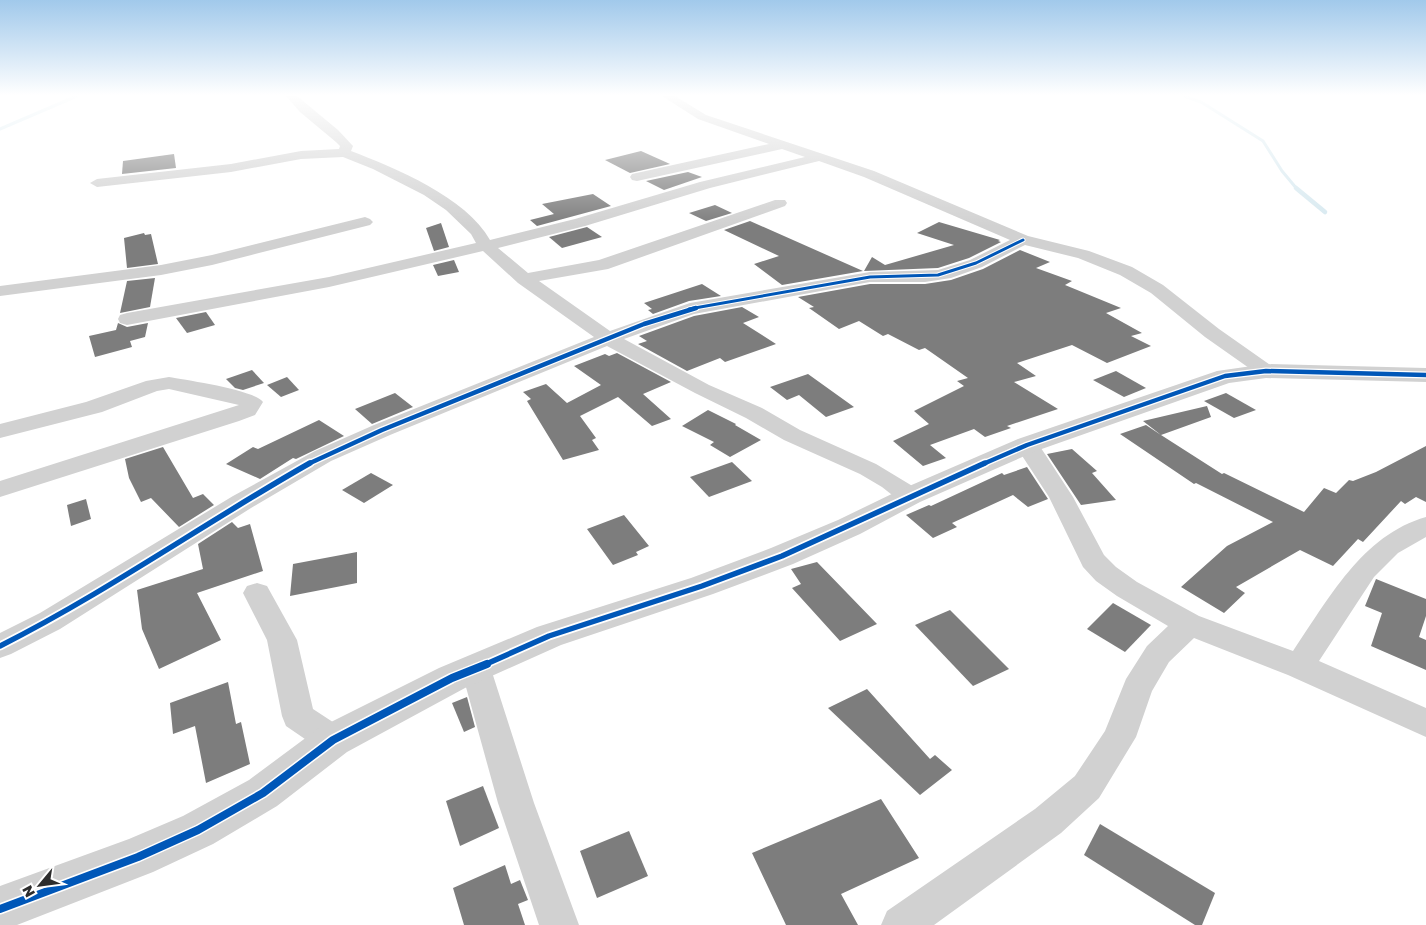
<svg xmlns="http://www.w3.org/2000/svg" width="1426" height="925" font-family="'Golos Text',sans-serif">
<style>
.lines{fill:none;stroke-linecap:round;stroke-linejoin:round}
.stream-far1{stroke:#d7e9f0;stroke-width:3}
.stream{stroke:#d7e9f0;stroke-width:4.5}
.building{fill:#7d7d7d}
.minor{fill:#d1d1d1;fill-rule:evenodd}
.tertiary{fill:#d1d1d1;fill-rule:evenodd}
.cycleway-far3-casing{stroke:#fff;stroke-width:5}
.cycleway-far2-casing{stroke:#fff;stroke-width:7}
.cycleway-far1-casing{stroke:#fff;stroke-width:9}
.cycleway-casing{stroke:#fff;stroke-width:11}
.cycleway-far3{stroke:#0057b8;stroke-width:3}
.cycleway-far2{stroke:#0057b8;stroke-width:4.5}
.cycleway-far1{stroke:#0057b8;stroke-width:5.5}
.cycleway{stroke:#0057b8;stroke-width:8}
</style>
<rect width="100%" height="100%" fill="#fff"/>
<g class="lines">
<!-- stream-far1 -->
<g class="stream-far1">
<polyline points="1184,96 1201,102 1263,141 1282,171 1297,189"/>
<polyline points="0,129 77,96"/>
</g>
<!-- stream -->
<polyline class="stream" points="1296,188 1325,212"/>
</g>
<!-- building -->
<g class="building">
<polygon points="641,151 670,164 630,173 605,160"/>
<polygon points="174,154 176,168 122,174 123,161"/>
<polygon points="688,172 702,177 664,190 646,181"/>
<polygon points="593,194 611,206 537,226 530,220 554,214 542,204"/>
<polygon points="715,205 732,213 706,221 689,213"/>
<polygon points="750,221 863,271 782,285 754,264 779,256 724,230"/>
<polygon points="939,222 1000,240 998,241 1001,242 969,258 938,268 864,271 872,257 885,265 954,245 917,233"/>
<polygon points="441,223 449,247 434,251 426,228"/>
<polygon points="587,227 602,237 562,248 549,237"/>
<polygon points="144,233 145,235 151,234 158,264 127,268 124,238"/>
<polygon points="1020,250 1050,262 1036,268 1072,281 1065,285 1121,308 1106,313 1142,333 1131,336 1151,346 1107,363 1072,345 1017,363 1036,376 1014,382 1058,409 1007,426 1011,428 985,437 974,429 930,445 946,458 923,466 893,441 929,424 914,411 964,386 957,381 968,378 925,348 919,350 888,334 883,336 859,321 839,329 809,308 814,307 798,297 870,284 925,284 951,280 983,269"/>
<polygon points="454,260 459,272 438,276 433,265"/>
<polygon points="155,278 150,307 120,313 127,281"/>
<polygon points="702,284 721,296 689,301 653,314 648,310 652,309 644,303"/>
<polygon points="742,307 759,317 743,323 776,344 725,362 720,358 687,371 638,344 647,341 639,336 694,316"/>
<polygon points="206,312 215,325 187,333 176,318"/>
<polygon points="118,323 127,327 148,323 145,337 130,341 132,347 95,357 89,336 116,330"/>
<polygon points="617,353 671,382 643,394 671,419 652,426 618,397 580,416 596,438 592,440 599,450 563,460 527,401 531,399 523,392 546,384 567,403 601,385 574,366 605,354 609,356"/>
<polygon points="252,370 264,383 243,390 235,388 226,379"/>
<polygon points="1116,371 1146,388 1124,397 1093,380"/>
<polygon points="808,374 854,407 826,417 799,395 787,400 770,387"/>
<polygon points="287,377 299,390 281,397 267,385"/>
<polygon points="395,393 413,407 372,424 355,409"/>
<polygon points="1226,393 1256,410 1234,418 1204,401"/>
<polygon points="1207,406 1211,417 1161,435 1222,474 1224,473 1304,512 1324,488 1336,493 1349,480 1353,481 1376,472 1426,446 1426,502 1416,497 1405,504 1401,501 1363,542 1358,539 1333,566 1300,550 1236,587 1245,593 1224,613 1181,587 1227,546 1273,522 1196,483 1194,484 1120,434 1146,425 1161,435 1143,421"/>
<polygon points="708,410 736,424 735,425 761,440 730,457 710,445 714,442 682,426"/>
<polygon points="319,420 344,436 296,459 293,458 260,479 226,464 253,447 258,449"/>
<polygon points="163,447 193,498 203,494 214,505 179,527 151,498 141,502 129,478 125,459"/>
<polygon points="1072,449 1097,471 1092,473 1116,500 1081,505 1047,454"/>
<polygon points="732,462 752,481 709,497 690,477"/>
<polygon points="1027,467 1048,499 1028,507 1013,495 952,523 957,527 933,538 906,515 929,505 931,506 1002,473 1004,475"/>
<polygon points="371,473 393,485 364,503 342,490"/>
<polygon points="86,499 91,519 71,526 67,505"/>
<polygon points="624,515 649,546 636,552 638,555 613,565 587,529"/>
<polygon points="232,522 238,528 250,524 263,571 197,593 221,640 159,669 142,629 137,590 203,569 198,544"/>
<polygon points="357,552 357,583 290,596 293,564"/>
<polygon points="817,562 877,624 840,641 792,588 801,584 791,569"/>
<polygon points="1376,579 1426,599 1426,616 1419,637 1426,640 1426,670 1371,646 1382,613 1365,606"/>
<polygon points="1113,603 1151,625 1125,652 1087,629"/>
<polygon points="950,610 1009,669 973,686 915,625"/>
<polygon points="228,682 236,724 241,722 250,764 206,783 195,726 173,734 170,703"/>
<polygon points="867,689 930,759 935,755 952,770 920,795 828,708"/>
<polygon points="467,697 475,727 464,732 452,703"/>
<polygon points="483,786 499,828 460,846 446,801"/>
<polygon points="881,799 919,858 841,894 858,925 786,925 752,853"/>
<polygon points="1100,824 1215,893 1202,925 1195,925 1084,855"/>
<polygon points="629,831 648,876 597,898 580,851"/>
<polygon points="505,865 511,884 520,880 528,900 518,904 525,925 464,925 453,888"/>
</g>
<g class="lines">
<!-- minor -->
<g class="minor">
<path d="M286,96H297L338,130L353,146L351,151C395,168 466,197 490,240L575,219L700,182L805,157L782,149L637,181L632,180L630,177L632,174L769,144L698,119L662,96H675L706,115L874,171L1028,236L1089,251L1132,267L1163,285L1219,329L1273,367L1276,371L1273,375L1266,377L1259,375L1205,337L1151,293L1120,275L1078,258L1025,245L982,267L951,278L925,282H870L694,314L624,339L709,385L762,408L800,430L876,464L919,490L922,496L919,502L910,504L901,502L882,487L860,474L784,440L746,418L695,393L607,346L390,435L331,461L251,508L60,629L11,654L0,658V633L40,613L233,496L315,451L374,425L594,337L518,283L483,251L329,287L127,325L120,323L118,319L120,315L127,313L329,277L476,243L471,234L446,210L424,195L373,169L343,157L301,159L231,172L97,187L90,183L97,179L231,164L301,151L339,149L340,146L336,142L300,112ZM819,161L864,177L1010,240L970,260L938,270L870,272L690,303L610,331L539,281L608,269L785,206L787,203L785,200H775L599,260L528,273L498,248L585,226L710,188Z"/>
<polygon points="365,217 370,219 373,222 370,225 212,265 161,275 0,296 0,286 161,265 212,255"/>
<path d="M169,377C186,380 255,390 263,402L255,415L239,421L0,497V481L239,405L169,389L157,391L102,412L0,438V424L86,402L146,381Z"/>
<path d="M1027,438L1035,440L1039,445L1073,497L1104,555L1116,567L1137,582L1199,616L1293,651C1328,600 1362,535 1426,517V537L1398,553L1374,577L1319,661L1426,708V737L1288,675L1194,638L1169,662L1152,691L1136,737L1099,798L1061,833L934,925H881L887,911L1035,809L1075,776L1105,731L1126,679L1147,646L1168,626L1117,596L1096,581L1083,567L1049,497L1015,445L1019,440Z"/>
<polygon points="257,583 267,586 297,640 313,709 345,730 350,740 345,750 333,754 321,750 286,726 282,716 267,640 243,593 247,586"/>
<polygon points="476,657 487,660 491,669 534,803 579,925 539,925 498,803 461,669 465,660"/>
</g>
<!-- tertiary -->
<polygon class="tertiary" points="1266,364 1426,368 1426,382 1266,378 1229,383 1036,451 920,502 860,534 793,564 713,594 561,645 465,688 347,752 277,806 213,844 153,872 17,925 0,925 0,886 129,839 183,816 249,780 319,728 439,668 537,627 691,578 771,548 838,520 900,490 1018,439 1217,371"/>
<defs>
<polyline id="cycleway-far3" points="689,309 870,277 938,275 976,263 1023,240"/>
<g id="cycleway-far2">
<polyline points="308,464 382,430 644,324 696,308"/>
<polyline points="983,464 1027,445 1225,376 1266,371 1426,375"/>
</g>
<g id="cycleway-far1">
<path d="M0,646C107,592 206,522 310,463"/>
<polyline points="484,665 549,636 702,586 782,556 985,463"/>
</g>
<polyline id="cycleway" points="0,909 138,857 198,830 263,793 333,740 452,678 487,664"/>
</defs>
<!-- cycleway-far3 casing -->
<use href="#cycleway-far3" class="cycleway-far3-casing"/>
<!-- cycleway-far2 casing -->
<use href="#cycleway-far2" class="cycleway-far2-casing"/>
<!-- cycleway-far1 casing -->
<use href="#cycleway-far1" class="cycleway-far1-casing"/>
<!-- cycleway casing -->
<use href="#cycleway" class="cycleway-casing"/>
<!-- cycleway-far3 -->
<use href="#cycleway-far3" class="cycleway-far3"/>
<!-- cycleway-far2 -->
<use href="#cycleway-far2" class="cycleway-far2"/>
<!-- cycleway-far1 -->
<use href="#cycleway-far1" class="cycleway-far1"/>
<!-- cycleway -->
<use href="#cycleway" class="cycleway"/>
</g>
<!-- sky -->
<linearGradient id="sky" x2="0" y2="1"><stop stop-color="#a1c9eb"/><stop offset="0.42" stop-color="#fff"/><stop offset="1" stop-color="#fff" stop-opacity="0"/></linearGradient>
<rect width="1426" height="226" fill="url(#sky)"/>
<!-- north arrow -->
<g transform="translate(40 885) rotate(241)" stroke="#ffffff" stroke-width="4" paint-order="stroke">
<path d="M0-4L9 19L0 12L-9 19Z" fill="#2c2c2c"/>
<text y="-8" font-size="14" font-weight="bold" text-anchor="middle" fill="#2c2c2c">N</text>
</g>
</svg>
